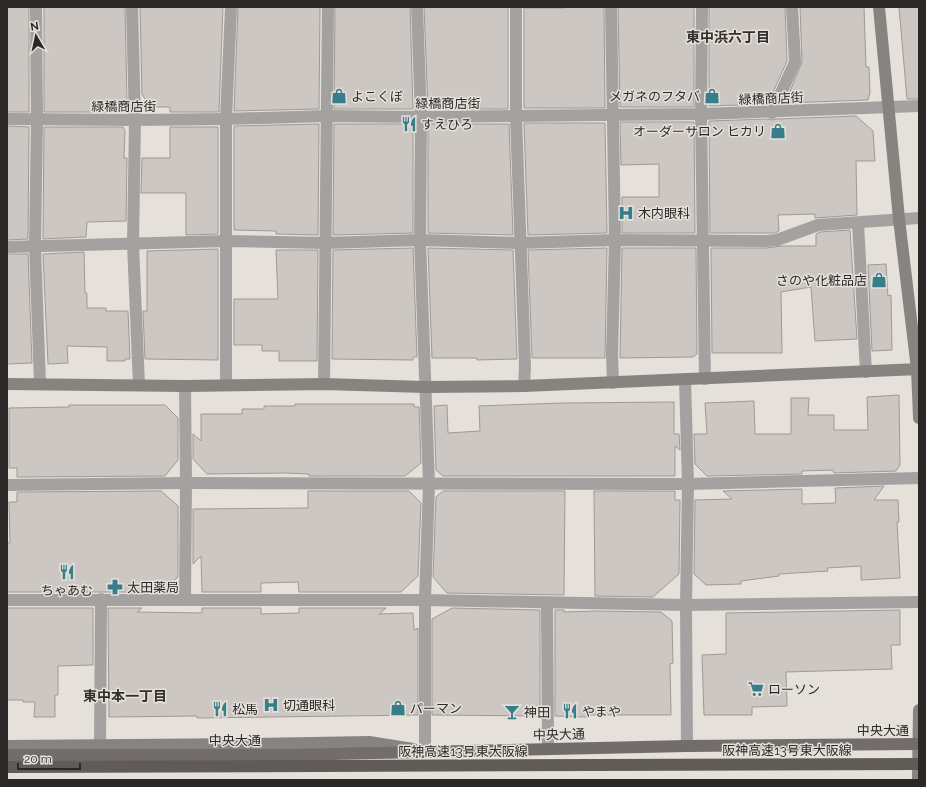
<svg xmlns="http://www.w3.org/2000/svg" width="926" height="787" font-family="Raleway,'Noto Sans JP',sans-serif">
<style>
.building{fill:#ccc7c2;stroke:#9f9995}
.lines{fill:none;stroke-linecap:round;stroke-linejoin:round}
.street{stroke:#a4a2a0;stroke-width:12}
.secondary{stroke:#878380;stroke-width:12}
.primary{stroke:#726d6a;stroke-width:12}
.highway{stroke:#605b57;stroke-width:12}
.labels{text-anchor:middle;stroke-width:3;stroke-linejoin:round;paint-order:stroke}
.poi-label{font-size:13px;fill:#2b2927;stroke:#e6e0db;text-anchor:start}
.street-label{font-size:13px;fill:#2b2927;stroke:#e6e0db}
.neighbourhood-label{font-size:14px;font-weight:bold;fill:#332e2b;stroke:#e6e0db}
</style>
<rect width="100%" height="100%" fill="#e6e0db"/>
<!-- building -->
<g class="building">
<rect x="7" y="7" width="22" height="105"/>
<polygon points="44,7 125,7 127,101 116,112 44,112"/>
<polygon points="140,7 223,7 219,112 170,112 170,107 150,107 142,94"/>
<polygon points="238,7 320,7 319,109 234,111"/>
<polygon points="335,7 410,7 413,109 334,109"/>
<polygon points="424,7 508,7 508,109 428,109"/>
<polygon points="565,7 604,7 605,108 524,108 524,8 565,8"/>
<polygon points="618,7 694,7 694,107 620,107"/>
<polygon points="709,7 785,7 787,61 768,104 709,106"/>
<polygon points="800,7 864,7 866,67 869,67 870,93 868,100 785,103 802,62"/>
<polygon points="899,7 919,7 919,99 907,99"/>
<polygon points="856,116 873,131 875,161 856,161 857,215 815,218 815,214 778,215 779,231 775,233 710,233 709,121 768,119 772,120 777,119"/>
<polygon points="620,122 694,122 695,233 622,233 622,197 659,197 659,164 621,165"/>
<polygon points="524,123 605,123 607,233 528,235"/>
<polygon points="319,124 318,235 276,234 276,231 234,230 234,126"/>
<polygon points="334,124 413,124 413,233 333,235"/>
<polygon points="428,124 509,124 513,235 428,233"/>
<polygon points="7,126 29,127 28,239 7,240"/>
<polygon points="44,127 123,127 125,131 124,158 127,158 126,221 87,222 86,237 43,239"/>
<polygon points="170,127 218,127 218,234 186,235 186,193 141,193 142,158 170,158"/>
<polygon points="850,230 857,339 815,341 811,287 781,292 782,353 712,353 711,248 766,248 782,246 816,246 816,234 820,232"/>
<polygon points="413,248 417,357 413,357 413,360 332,359 333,250"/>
<polygon points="428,248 513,250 517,359 477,360 477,358 432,358"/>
<polygon points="607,248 605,358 532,358 528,250"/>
<polygon points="622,248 696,248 697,354 693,357 620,358"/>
<polygon points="218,249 218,360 145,359 143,311 147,311 147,251"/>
<polygon points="276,250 318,250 317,361 279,361 279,351 262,351 262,345 234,345 234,299 278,299"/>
<polygon points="84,252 85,293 87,293 87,308 106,308 106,311 128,311 130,359 125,359 125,361 107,361 107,347 67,346 68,363 48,364 43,254"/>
<polygon points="7,254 28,254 32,363 7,364"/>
<polygon points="886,264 888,296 891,295 892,350 872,351 868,265"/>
<polygon points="899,395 900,465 896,471 834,473 833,470 802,471 802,474 707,476 695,464 694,434 707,434 705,403 754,401 755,434 791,434 791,398 809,398 808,415 834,415 834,430 868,430 867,397"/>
<polygon points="674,402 674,434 679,434 680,450 675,446 675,476 443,476 436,470 434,406 447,405 448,433 480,431 479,406 562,403"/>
<polygon points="295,404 414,404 414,407 419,407 421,463 405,476 309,476 309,474 286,473 207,474 193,459 193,434 201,441 201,414 242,414 242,409 264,409 264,406 295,406"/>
<polygon points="69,405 165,405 178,418 178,460 165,476 17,477 17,468 9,468 9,408 69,407"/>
<polygon points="884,486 874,500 898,500 899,522 897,522 900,578 861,580 861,566 827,568 828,571 779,574 779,576 741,581 741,584 706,585 694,574 695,500 732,499 723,491 802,489 802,504 836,503 835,488"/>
<polygon points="161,491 178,506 178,577 160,592 7,592 7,543 10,543 9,502 17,502 17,492"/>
<polygon points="308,491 409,491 421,503 418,576 401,592 299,592 298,582 261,583 261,592 202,592 201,556 193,564 193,509 308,508"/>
<polygon points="443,491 565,491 564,595 447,593 433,577 436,497"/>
<polygon points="594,491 675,491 675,500 680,500 679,574 653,597 595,596"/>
<polygon points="7,608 93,608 93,665 58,666 58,695 55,695 55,717 34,717 35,702 23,702 23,700 7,700"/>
<polygon points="108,608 142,608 137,612 202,613 202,608 261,608 261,614 299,613 299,608 386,608 379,614 413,613 414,630 418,628 418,715 197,718 197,716 109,717"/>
<polygon points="452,608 540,610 540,716 432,715 432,619"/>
<polygon points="555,610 564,610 564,612 596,611 661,612 672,621 673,663 670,664 671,715 587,715 587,717 555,716"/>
<polygon points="900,610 900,645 891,645 892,669 786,672 787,706 752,707 752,715 704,715 702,655 726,654 726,613"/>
</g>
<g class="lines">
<!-- street -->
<g class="street">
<polyline points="36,7 37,120 35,246 40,384"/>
<polyline points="132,7 135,120 133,244 139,385"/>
<polyline points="417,7 421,117 420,240 429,484 425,600 425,751"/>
<polyline points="516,7 516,117 525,366 524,386"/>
<polyline points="611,7 615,240 612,354 613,383"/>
<polyline points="702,7 701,114 705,379"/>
<polyline points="772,113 795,62 792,7"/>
<polyline points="7,119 135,120 226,119 327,116 421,117 701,114 919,106"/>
<polyline points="858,223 866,372"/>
<polyline points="7,247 227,241 325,243 420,240 520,243 615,240 766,241 777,240 818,225 919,218"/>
<polyline points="685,379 688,484 686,605 687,746"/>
<polyline points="324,384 328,7"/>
<polyline points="226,385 226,119 231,7"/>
<polyline points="7,485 186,483 688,484 919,478"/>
<polyline points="185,599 186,483 185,386"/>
<polyline points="7,600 425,600 686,605 919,602"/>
<polyline points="547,603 548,748"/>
<polyline points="100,746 101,599"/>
</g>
<!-- secondary -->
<g class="secondary">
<polyline points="879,7 899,219 917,369 919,418"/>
<polyline points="7,384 185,386 324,384 425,387 524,386 919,369"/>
<polyline points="7,746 252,744 369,742 413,749"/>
<polyline points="918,780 919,710"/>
</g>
<!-- primary -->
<polyline class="primary" points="7,755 287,755 687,746 919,744"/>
<!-- highway -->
<polyline class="highway" points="7,767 919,764"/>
</g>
<!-- icons -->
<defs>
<symbol id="shop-bare" viewBox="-9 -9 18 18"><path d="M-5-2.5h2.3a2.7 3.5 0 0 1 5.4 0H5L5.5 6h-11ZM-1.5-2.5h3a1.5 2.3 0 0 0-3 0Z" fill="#387e8a" stroke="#e6e0db" stroke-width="2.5" paint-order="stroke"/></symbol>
<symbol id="restaurant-bare" viewBox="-9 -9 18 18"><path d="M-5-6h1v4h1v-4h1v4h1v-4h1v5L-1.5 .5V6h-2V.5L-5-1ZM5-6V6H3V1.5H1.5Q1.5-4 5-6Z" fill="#387e8a" stroke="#e6e0db" stroke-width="2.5" paint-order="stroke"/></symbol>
<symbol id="hospital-bare" viewBox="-9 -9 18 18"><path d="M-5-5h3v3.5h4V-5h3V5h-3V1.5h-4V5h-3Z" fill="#387e8a" stroke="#e6e0db" stroke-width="2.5" paint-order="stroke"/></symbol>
<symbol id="pharmacy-bare" viewBox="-9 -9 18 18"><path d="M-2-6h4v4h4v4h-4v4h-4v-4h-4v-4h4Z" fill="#387e8a" stroke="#e6e0db" stroke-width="2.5" paint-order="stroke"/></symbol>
<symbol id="supermarket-bare" viewBox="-9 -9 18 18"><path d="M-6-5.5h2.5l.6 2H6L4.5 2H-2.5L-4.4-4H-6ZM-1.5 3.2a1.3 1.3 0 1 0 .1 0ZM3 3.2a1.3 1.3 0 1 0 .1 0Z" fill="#387e8a" stroke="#e6e0db" stroke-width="2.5" paint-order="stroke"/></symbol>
<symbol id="bar-bare" viewBox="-9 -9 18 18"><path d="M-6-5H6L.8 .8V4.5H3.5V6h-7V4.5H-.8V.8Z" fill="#387e8a" stroke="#e6e0db" stroke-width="2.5" paint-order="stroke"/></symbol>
</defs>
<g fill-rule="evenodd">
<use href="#shop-bare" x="328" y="85" width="22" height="22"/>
<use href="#shop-bare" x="701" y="85" width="22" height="22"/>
<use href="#restaurant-bare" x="398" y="113" width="22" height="22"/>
<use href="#shop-bare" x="767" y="120" width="22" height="22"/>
<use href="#hospital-bare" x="615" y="202" width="22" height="22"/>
<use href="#shop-bare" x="868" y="269" width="22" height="22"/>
<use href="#restaurant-bare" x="56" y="561" width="22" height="22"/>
<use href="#pharmacy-bare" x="104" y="576" width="22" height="22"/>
<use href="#supermarket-bare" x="745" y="678" width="22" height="22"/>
<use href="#hospital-bare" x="260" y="694" width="22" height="22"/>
<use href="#shop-bare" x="387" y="697" width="22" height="22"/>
<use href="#restaurant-bare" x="209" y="698" width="22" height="22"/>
<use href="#restaurant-bare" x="559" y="700" width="22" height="22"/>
<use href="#bar-bare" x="501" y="701" width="22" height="22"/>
</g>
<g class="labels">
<!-- poi labels -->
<g class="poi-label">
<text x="351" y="101">よこくぼ</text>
<text x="700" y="101" text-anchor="end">メガネのフタバ</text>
<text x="421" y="129">すえひろ</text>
<text x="766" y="136" text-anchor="end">オーダーサロン ヒカリ</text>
<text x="638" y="218">木内眼科</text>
<text x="867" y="285" text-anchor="end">さのや化粧品店</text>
<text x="127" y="592">太田薬局</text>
<text x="67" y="595" text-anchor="middle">ちゃあむ</text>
<text x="768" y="694">ローソン</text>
<text x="283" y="710">切通眼科</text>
<text x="410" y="713">パーマン</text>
<text x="232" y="714">松馬</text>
<text x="582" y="716">やまや</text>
<text x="524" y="717">神田</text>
</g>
<!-- street labels -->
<g class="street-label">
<text transform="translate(771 98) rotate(-2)" y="5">緑橋商店街</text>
<text x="448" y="108">緑橋商店街</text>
<text x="124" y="111">緑橋商店街</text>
<text x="883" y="735">中央大通</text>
<text transform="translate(559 734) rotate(-1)" y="5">中央大通</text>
<text x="235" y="745">中央大通</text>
<text x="787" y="755">阪神高速13号東大阪線</text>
<text x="463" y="756">阪神高速13号東大阪線</text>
</g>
<!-- neighbourhood labels -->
<g class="neighbourhood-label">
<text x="728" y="42">東中浜六丁目</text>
<text x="125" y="701">東中本一丁目</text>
</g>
</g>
<!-- border -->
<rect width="926" height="787" fill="none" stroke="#2b2927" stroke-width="16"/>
<!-- north arrow -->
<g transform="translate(36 36) rotate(351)" stroke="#e6e0db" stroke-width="3" paint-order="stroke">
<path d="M0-3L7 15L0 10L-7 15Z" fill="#2b2927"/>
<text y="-6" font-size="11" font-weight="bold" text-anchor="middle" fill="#2b2927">N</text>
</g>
<!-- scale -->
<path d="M18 763v6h62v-6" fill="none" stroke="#2b2927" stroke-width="2"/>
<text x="24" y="763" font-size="12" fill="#2b2927" stroke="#e6e0db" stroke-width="3" paint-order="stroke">20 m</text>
</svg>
